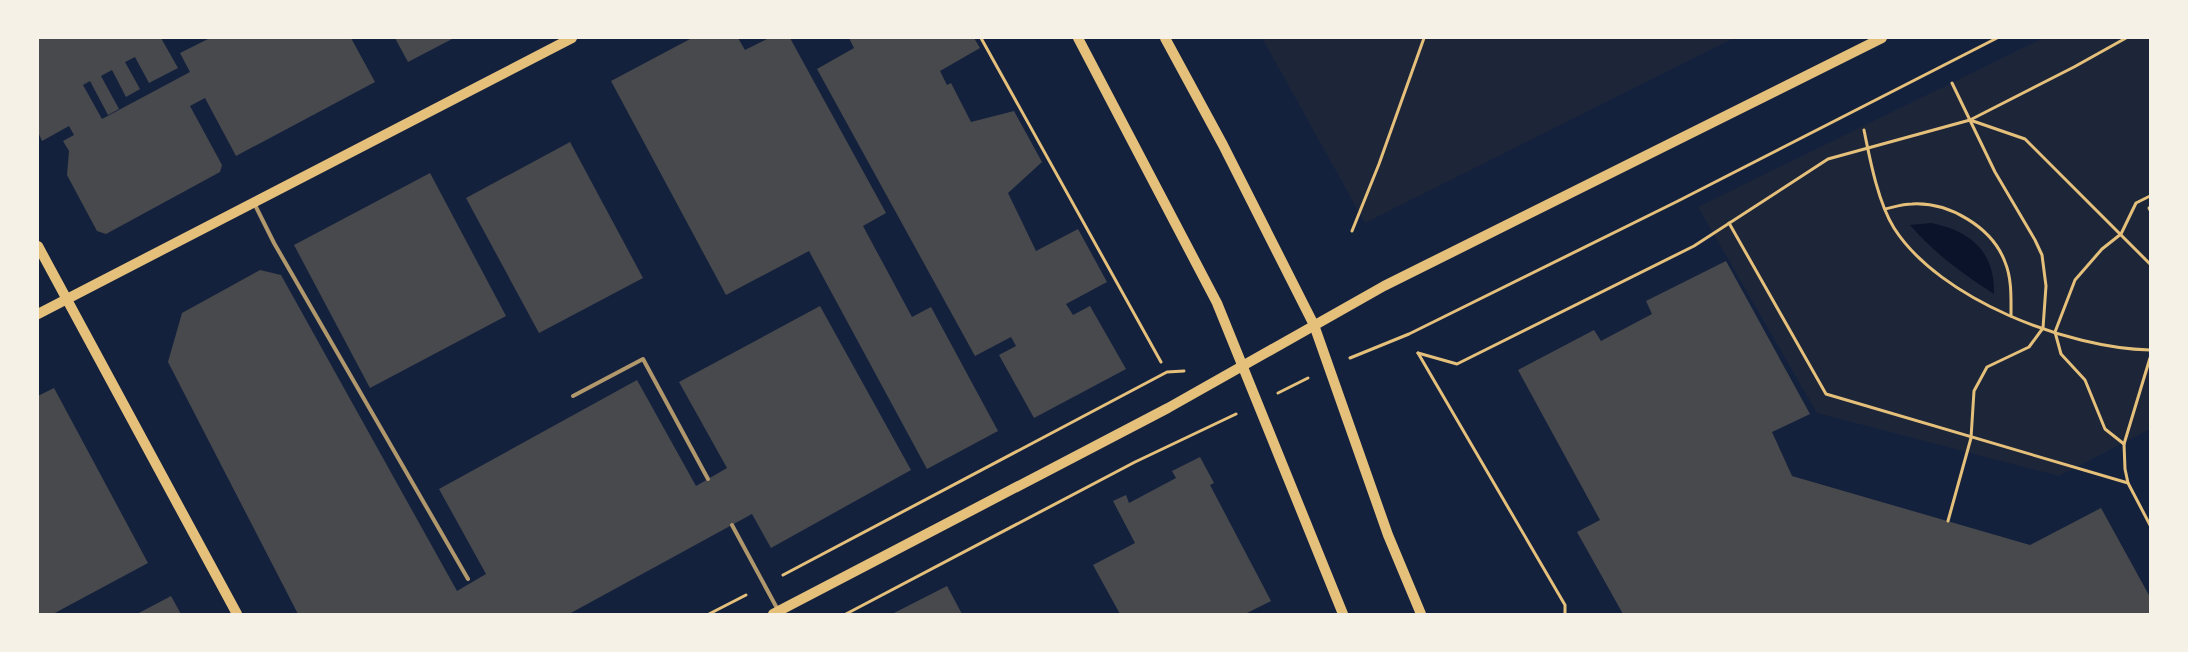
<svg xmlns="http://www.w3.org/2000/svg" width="2188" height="652" font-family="'IBM Plex Serif',serif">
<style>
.green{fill:#1d2539}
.water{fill:#0b132b}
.building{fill:#48494c}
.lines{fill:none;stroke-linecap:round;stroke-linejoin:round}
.path{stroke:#e5c07b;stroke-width:3}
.service{stroke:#b1986c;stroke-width:4}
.secondary{stroke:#e5c07b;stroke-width:10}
</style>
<rect width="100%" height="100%" fill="#14213d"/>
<!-- green -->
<g class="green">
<polygon points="1262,38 1734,38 1365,223"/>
<polygon points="2043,38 2150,38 2150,429 2059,476 1817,413 1698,207"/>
</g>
<!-- water -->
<path class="water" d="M1931,223C1971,231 1995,252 1994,294C1962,273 1936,255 1910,225Z"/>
<!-- building -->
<g class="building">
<polygon points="38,38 161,38 178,68 149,83 135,57 125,62 140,89 126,97 112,70 101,76 119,109 108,115 90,81 83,85 102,119 190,72 180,53 210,38 351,38 375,82 236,156 205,98 190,106 222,165 220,172 106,234 97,231 67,175 69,151 63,141 74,135 69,126 42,141 38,132"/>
<polygon points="395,38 454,38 408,62"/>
<polygon points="692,38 738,38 745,50 769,38 790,38 886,213 863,226 912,317 931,307 998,431 927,469 809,251 726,295 611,81"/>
<polygon points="849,38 974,38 980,48 940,71 947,85 951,83 971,122 1014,111 1042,162 1008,193 1036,251 1078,229 1107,282 1066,304 1073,315 1090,306 1126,369 1034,418 999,355 1016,346 1011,337 975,356 817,69 854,48"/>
<polygon points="570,142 643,278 539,333 466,198"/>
<polygon points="430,173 506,316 370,388 294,245"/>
<polygon points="1726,261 1810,414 1772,432 1792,476 2030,545 2101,508 2150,597 2150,614 1623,614 1577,532 1600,520 1518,370 1594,330 1601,341 1652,314 1646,301"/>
<polygon points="260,270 281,275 457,591 486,574 439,489 637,380 696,486 727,468 679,382 820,306 911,470 771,548 752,514 569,614 298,614 168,362 182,313"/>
<polygon points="54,388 148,563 53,614 38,614 38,396"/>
<polygon points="1200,457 1214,483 1210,485 1271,601 1245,614 1120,614 1093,565 1135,543 1113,501 1126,495 1129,503 1176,478 1172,471"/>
<polygon points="947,586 962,614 892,614"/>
<polygon points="171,596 181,614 137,614"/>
</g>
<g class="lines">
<!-- path -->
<g class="path">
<polyline points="981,38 1161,362"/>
<polyline points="1970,120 2025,139 2150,264"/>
<path d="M1864,130C1870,160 1878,202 1894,228C1940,300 2068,348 2150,350"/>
<polyline points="2150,207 2149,208 2150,210"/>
<path d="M1885,209C1894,207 1903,204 1912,204C1949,202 1992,227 2005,262C2012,279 2011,298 2011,316"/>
<polyline points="1729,223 1826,394 2128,483 2150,525"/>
<polyline points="1352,231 1379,164 1424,38"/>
<polyline points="1418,353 1457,364 1694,246 1828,159 1970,120 2074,67 2126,38"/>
<polyline points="1418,353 1565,605 1565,614"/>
<polyline points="1350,358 1409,334 1678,201 1997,38"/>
<polyline points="1278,393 1308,378"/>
<polyline points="2124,444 2105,429 2085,380 2061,354 2055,332 2075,280 2102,249 2121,234 2136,203 2150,196"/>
<polyline points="2128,483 2125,469 2124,444 2150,358"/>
<polyline points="1948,521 1971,438 1974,391 1987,367 2029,347 2043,328 2046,286 2042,255 2035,240 1995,172 1952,83"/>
<polyline points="783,575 1167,372 1184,371"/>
<polyline points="709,614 746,595"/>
<polyline points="846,614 1135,462 1236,414"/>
</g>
<!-- service -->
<g class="service">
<polyline points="254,203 274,243 468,579"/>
<polyline points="573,396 643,359 708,479"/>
<polyline points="732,525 778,610"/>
</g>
<!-- secondary -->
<g class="secondary">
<polyline points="1078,38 1217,303 1343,614"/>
<polyline points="1165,38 1223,145 1314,325 1388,535 1421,614"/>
<polyline points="38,246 237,614"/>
<polyline points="38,314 572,38"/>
<polyline points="773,614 1168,408 1384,286 1882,38"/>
</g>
</g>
<!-- border -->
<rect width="2188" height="652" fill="none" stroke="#f6f1e7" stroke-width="78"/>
</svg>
